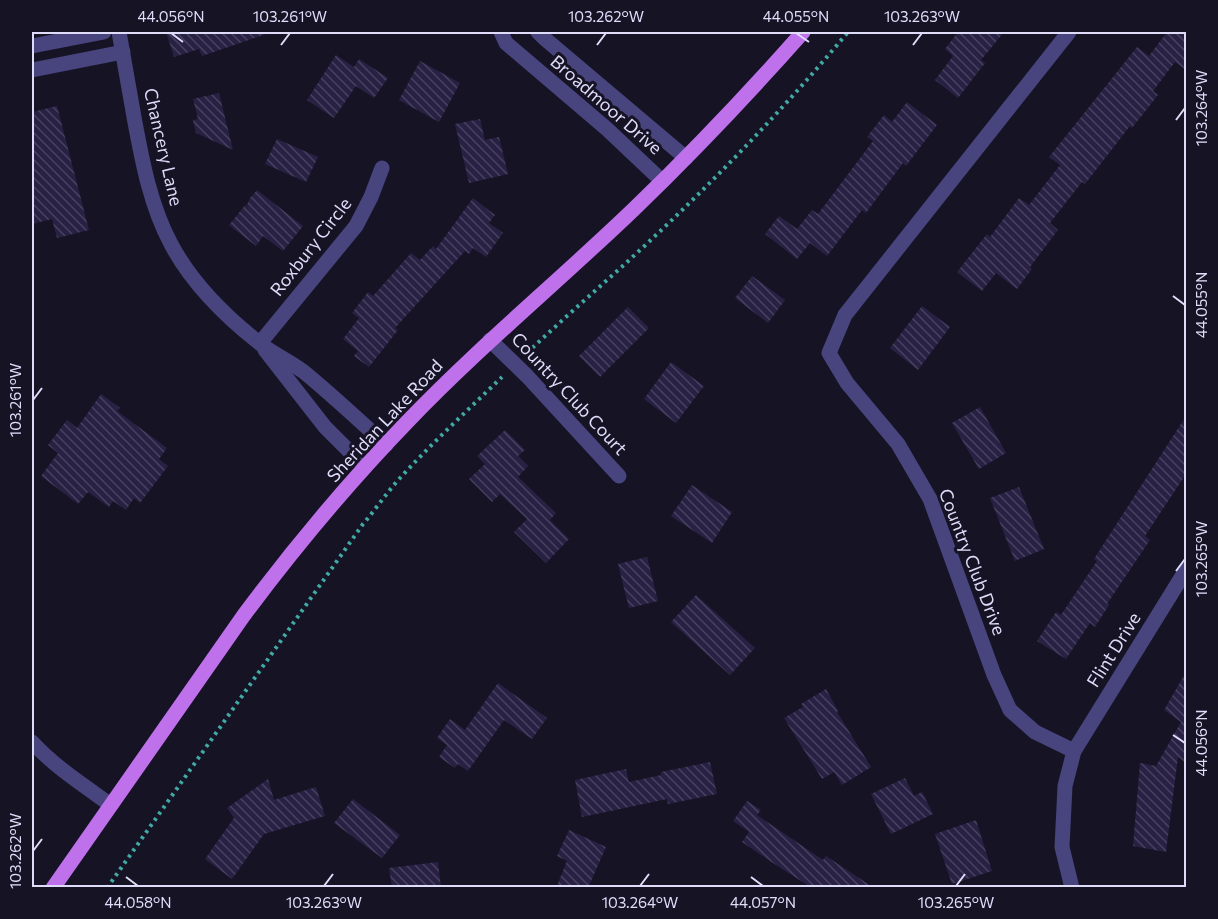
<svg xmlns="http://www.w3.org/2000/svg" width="1218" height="919" font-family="Commissioner,sans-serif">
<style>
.building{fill:url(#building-back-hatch)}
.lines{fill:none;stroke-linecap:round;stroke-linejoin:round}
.path{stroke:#40aaa4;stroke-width:4;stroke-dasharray:3 4.5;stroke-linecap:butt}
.minor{stroke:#47447e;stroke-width:15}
.major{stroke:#bf71ec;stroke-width:15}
.ticks{fill:none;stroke:#dfdcfa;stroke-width:2}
.labels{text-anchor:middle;stroke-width:6;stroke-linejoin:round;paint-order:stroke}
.street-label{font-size:18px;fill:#dfdcfa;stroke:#161325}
.neatline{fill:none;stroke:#dfdcfa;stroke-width:2}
.ticks-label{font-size:15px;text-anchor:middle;fill:#dfdcfa}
</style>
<defs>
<pattern id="building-back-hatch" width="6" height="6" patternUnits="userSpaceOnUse" patternTransform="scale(1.5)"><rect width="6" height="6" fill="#292144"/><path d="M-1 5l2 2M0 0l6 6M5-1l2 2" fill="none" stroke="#484160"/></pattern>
</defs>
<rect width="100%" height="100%" fill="#161325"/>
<!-- building -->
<g class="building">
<polygon points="166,32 265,32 266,34 202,56 199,49 174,57"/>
<polygon points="958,32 1004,32 981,60 985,63 958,98 935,80 953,56 945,49"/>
<polygon points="1167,32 1186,32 1186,70 1175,62 1153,91 1158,95 1132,128 1130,126 1085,184 1082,182 1050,223 1058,230 1030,267 1032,269 1017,289 996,273 982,291 957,272 987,234 990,237 1019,198 1029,205 1060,165 1049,157 1137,47 1149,56"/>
<polygon points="336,55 354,67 359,59 388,78 374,98 356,86 334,118 307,100"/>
<polygon points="420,61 460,83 439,122 399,100"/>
<polygon points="219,93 233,150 196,133 193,120 198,119 193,99"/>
<polygon points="907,102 937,125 906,166 903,163 866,213 862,210 827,256 810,243 797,259 765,234 779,216 797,229 812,210 818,214 873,141 867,137 884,115 892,122"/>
<polygon points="57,106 89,230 57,238 52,219 32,224 32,112"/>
<polygon points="480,119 485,140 499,137 508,174 469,183 455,124"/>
<polygon points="277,139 318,157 306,182 265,164"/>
<polygon points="257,190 303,226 283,251 263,236 256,246 229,225 246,204 246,207 250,198"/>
<polygon points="473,198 495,215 489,223 503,233 486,257 473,248 469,254 465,251 395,328 398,330 369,367 354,356 358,351 343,339 359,318 352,313 368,292 373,296 411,253 420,260 433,246 436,249"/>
<polygon points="752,276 785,300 768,323 735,298"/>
<polygon points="922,306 950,327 918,370 890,348"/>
<polygon points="628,307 649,328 600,377 579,356"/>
<polygon points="671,362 704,386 676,423 644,399"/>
<polygon points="101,394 120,408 117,411 167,448 159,459 168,466 140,503 134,498 126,510 113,501 109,507 88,492 78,504 41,476 58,453 48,445 67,420 77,428"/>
<polygon points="980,407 1006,453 979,469 952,423"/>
<polygon points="1186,416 1186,474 1145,536 1150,540 1107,604 1109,605 1095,627 1090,623 1066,659 1037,641 1056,612 1061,615 1097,561 1094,559"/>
<polygon points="505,430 525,450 518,456 528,466 518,477 556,513 550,520 569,539 546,563 514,532 527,519 500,494 492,502 469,479 485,464 477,456"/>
<polygon points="692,485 732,512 712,543 671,516"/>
<polygon points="1019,487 1044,549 1015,561 990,498"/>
<polygon points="647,557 658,601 629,608 618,564"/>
<polygon points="696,595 755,648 730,675 671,622"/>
<polygon points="1186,672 1186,763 1178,757 1166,852 1133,846 1140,763 1156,766 1181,722 1164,710"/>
<polygon points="498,683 547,718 532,739 504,720 468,771 458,764 455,768 439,757 447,745 437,738 450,719 465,730"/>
<polygon points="826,689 838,711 837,712 871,767 842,785 834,772 822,779 784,718 803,707 801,704"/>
<polygon points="710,762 717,794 668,804 667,799 582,817 575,780 626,769 629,782 661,775 661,772"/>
<polygon points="905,778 914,796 922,792 933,814 891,834 871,794"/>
<polygon points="268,779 274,800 316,787 325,816 264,834 232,879 205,859 234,818 227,808"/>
<polygon points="353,799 400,835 382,858 334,823"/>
<polygon points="747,801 761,810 757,815 823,860 826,856 874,888 812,888 776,865 742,842 749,832 733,821"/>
<polygon points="976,820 992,871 952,884 935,834"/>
<polygon points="569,830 606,847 588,888 556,888 567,861 557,856"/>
<polygon points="438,862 441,888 392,888 389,868"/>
</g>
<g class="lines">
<!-- path -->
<g class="path">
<path d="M527,353C569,313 613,276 655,236C723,172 788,104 848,32"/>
<path d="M107,888L363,524C376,509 387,492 401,477C433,442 468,410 502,377"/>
</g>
<!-- minor -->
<g class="minor">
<path d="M119,32C124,60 129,88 134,117C142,160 150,205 171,244C191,282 224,315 258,342C272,353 289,361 304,372C332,395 359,420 386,445"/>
<polyline points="501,32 506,43 607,129 662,181"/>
<polyline points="538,32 544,38 686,158"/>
<polyline points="1069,32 845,315 829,353 847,383 898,444 930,499 994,675 1010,710 1035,732 1074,751"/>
<polyline points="32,46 104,32"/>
<polyline points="32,70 123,52"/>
<polyline points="490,340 527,376 619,476"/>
<polyline points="260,343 356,226 371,197 382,168"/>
<polyline points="265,350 325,427 365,467"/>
<path d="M32,742C55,767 83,785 111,805"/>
<polyline points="1072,888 1062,847 1065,786 1074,751 1186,570"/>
</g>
<!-- major -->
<path class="major" d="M53,888L244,615C294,548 349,482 408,421C480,346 559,281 634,209C693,152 749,93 803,32"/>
</g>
<!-- ticks -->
<path class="ticks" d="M171,33L183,42M796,33L809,42M281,45L290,33M597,45L606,33M913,45L922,33M1176,120L1185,108M1173,296L1185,305M33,400L42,388M1176,571L1185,559M1173,735L1185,743M33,851L42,839M126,877L138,886M751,877L763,886M324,886L333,874M640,886L649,874M956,886L965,874"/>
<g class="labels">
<!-- street labels -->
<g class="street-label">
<text transform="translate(606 105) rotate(41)" y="6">Broadmoor Drive</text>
<text transform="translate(163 147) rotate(77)" y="6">Chancery Lane</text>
<text transform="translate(311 247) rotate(-52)" y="6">Roxbury Circle</text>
<text transform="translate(569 394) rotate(47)" y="6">Country Club Court</text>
<text transform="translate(385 421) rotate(-47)" y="6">Sheridan Lake Road</text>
<text transform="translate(972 562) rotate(69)" y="6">Country Club Drive</text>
<text transform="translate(1114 650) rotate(-58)" y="6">Flint Drive</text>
</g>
</g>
<!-- border -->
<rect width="1218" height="919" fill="none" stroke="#161325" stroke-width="66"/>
<rect x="33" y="33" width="1152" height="853" class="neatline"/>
<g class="ticks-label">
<text x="171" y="22">44.056°N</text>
<text x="290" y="22">103.261°W</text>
<text x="606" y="22">103.262°W</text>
<text x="796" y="22">44.055°N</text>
<text x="922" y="22">103.263°W</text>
<text transform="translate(1202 108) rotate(-90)" y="5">103.264°W</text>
<text transform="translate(1202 305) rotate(-90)" y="5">44.055°N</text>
<text transform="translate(16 400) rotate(-90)" y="5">103.261°W</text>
<text transform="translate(1202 559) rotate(-90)" y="5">103.265°W</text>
<text transform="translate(1202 743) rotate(-90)" y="5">44.056°N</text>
<text transform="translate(16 851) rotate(-90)" y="5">103.262°W</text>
<text x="138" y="908">44.058°N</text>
<text x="324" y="908">103.263°W</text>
<text x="640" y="908">103.264°W</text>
<text x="763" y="908">44.057°N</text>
<text x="956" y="908">103.265°W</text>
</g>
</svg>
